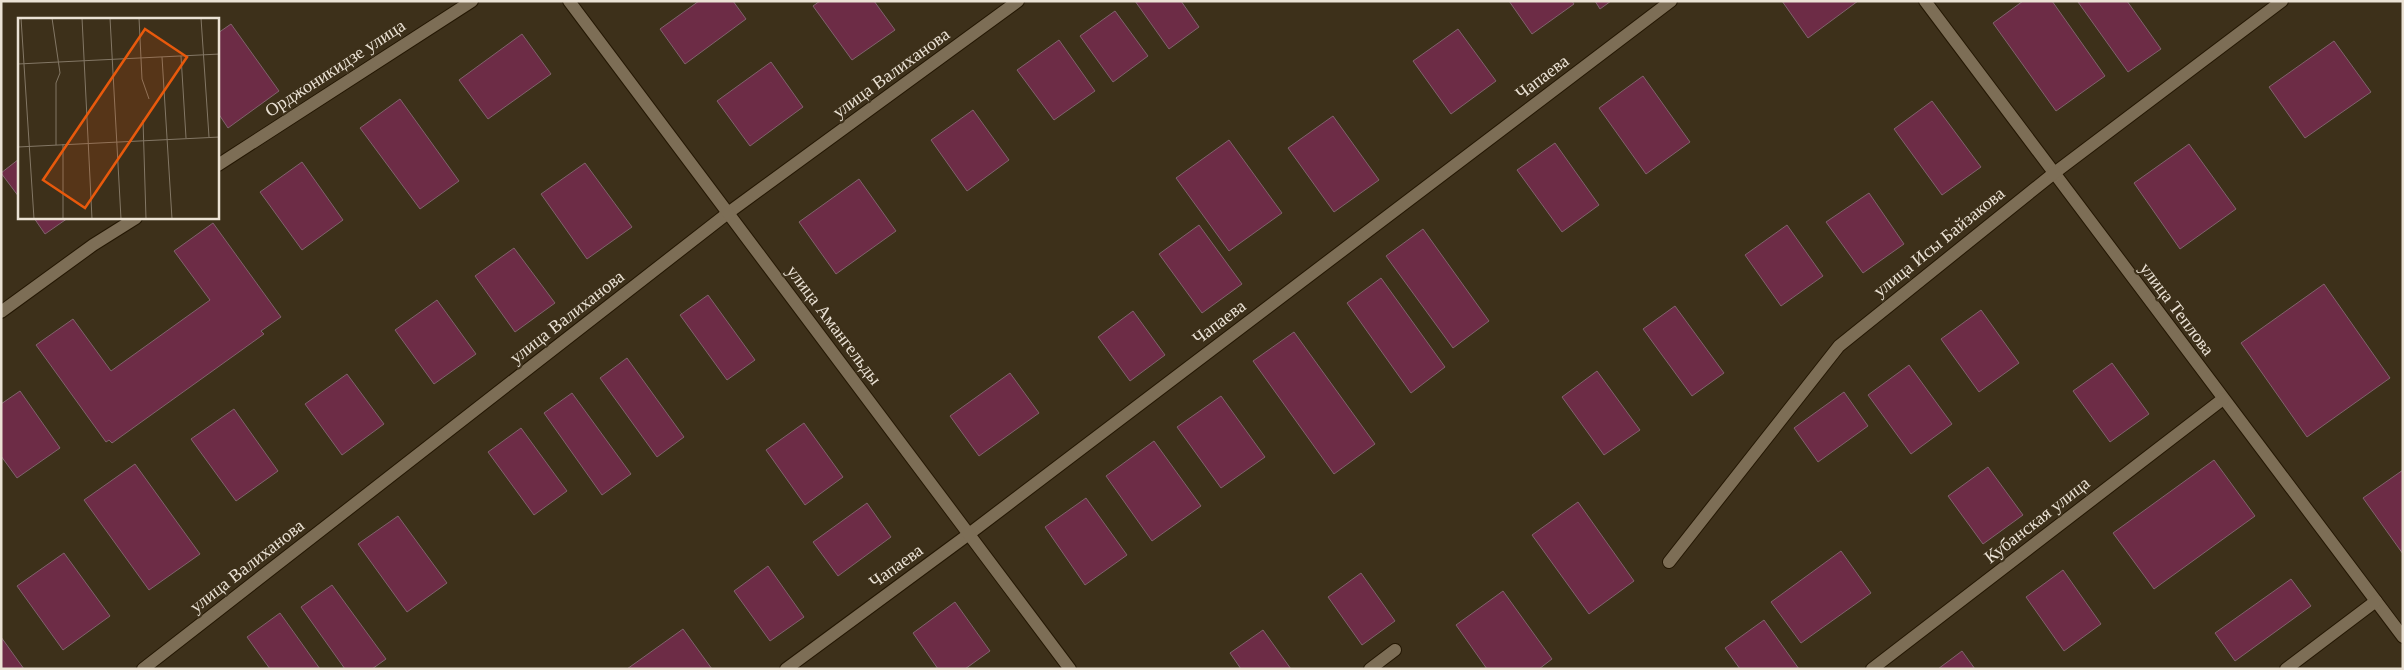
<svg xmlns="http://www.w3.org/2000/svg" width="2404" height="670" font-family="'Times New Roman',serif">
<style>
.building{fill:#6d2c46;stroke:#80636c}
.lines{fill:none;stroke-linecap:round;stroke-linejoin:round}
.minor-casing{stroke:#241703;stroke-width:14}
.tertiary-casing{stroke:#241703;stroke-width:14}
.minor{stroke:#7d6e56;stroke-width:12}
.tertiary{stroke:#7d6e56;stroke-width:12}
.labels{text-anchor:middle;stroke-width:4.5;stroke-linejoin:round;paint-order:stroke}
.street-label{font-size:18px;fill:#ebe2d5;stroke:#3d301a}
.inset-road{fill:none;stroke:#837765;stroke-width:1}
.view{fill:#e8590c;fill-opacity:0.15;stroke:#e8590c;stroke-width:2.5}
.inset-edge{fill:none;stroke:#ebe2d5;stroke-width:2.5}
</style>
<rect width="100%" height="100%" fill="#3d301a"/>
<!-- building -->
<g class="building">
<polygon points="699,1 733,1 746,19 685,64 660,29"/>
<polygon points="820,1 874,1 895,30 852,60 813,6"/>
<polygon points="1135,1 1181,1 1199,27 1169,49"/>
<polygon points="1509,1 1572,1 1574,4 1532,34"/>
<polygon points="1595,1 1611,1 1600,9"/>
<polygon points="1782,1 1858,1 1808,38"/>
<polygon points="2023,1 2052,1 2105,76 2056,111 1993,23"/>
<polygon points="2127,1 2161,49 2128,72 2078,2"/>
<polygon points="1115,11 1148,56 1113,82 1080,36"/>
<polygon points="231,24 279,91 228,128 218,113 218,33"/>
<polygon points="1458,29 1496,81 1451,114 1413,61"/>
<polygon points="522,34 551,74 488,119 459,80"/>
<polygon points="1059,40 1095,91 1054,120 1017,70"/>
<polygon points="2334,41 2371,92 2305,138 2269,87"/>
<polygon points="771,62 803,107 750,146 717,101"/>
<polygon points="1643,76 1690,142 1646,174 1599,108"/>
<polygon points="400,99 459,181 420,209 360,128"/>
<polygon points="1932,101 1981,167 1942,195 1894,129"/>
<polygon points="973,110 1009,160 967,191 931,140"/>
<polygon points="1333,116 1379,180 1334,212 1288,148"/>
<polygon points="1229,140 1282,213 1229,251 1176,178"/>
<polygon points="1555,143 1599,205 1562,232 1517,170"/>
<polygon points="2189,144 2236,209 2180,249 2134,183"/>
<polygon points="19,159 19,197 1,173"/>
<polygon points="302,162 343,220 302,250 260,192"/>
<polygon points="585,163 632,227 587,259 541,194"/>
<polygon points="859,179 896,231 836,274 799,222"/>
<polygon points="1869,193 1904,244 1863,273 1826,222"/>
<polygon points="34,218 68,218 45,234"/>
<polygon points="213,223 281,317 261,331 264,334 112,443 109,440 106,442 36,345 73,319 111,371 210,300 174,251"/>
<polygon points="1199,225 1242,284 1202,313 1159,254"/>
<polygon points="1787,225 1823,276 1781,306 1745,255"/>
<polygon points="1423,229 1489,321 1453,348 1386,256"/>
<polygon points="514,248 555,303 515,332 475,276"/>
<polygon points="1381,278 1445,367 1411,393 1347,303"/>
<polygon points="2324,284 2390,378 2307,437 2241,343"/>
<polygon points="708,295 755,360 727,380 680,315"/>
<polygon points="437,300 476,354 434,384 395,330"/>
<polygon points="1675,306 1724,373 1692,396 1643,329"/>
<polygon points="1981,310 2019,363 1979,392 1941,339"/>
<polygon points="1133,311 1165,355 1130,381 1098,337"/>
<polygon points="1294,332 1375,444 1334,474 1253,361"/>
<polygon points="627,358 684,437 657,457 600,378"/>
<polygon points="2112,363 2149,414 2110,442 2073,391"/>
<polygon points="1909,365 1952,424 1911,454 1868,395"/>
<polygon points="1597,371 1640,430 1604,455 1562,397"/>
<polygon points="1010,373 1039,413 979,456 950,416"/>
<polygon points="347,374 384,424 342,455 305,404"/>
<polygon points="20,391 60,448 17,478 1,456 1,404"/>
<polygon points="1844,392 1868,426 1818,462 1794,428"/>
<polygon points="572,393 631,474 602,495 544,413"/>
<polygon points="1221,396 1265,457 1221,488 1177,427"/>
<polygon points="234,409 278,471 236,501 191,439"/>
<polygon points="804,423 843,477 805,505 766,450"/>
<polygon points="521,428 567,491 534,515 488,452"/>
<polygon points="1154,441 1201,506 1152,541 1106,476"/>
<polygon points="2214,460 2255,516 2154,589 2113,533"/>
<polygon points="135,464 200,554 149,590 84,500"/>
<polygon points="1988,467 2023,515 1983,544 1948,496"/>
<polygon points="2403,470 2403,554 2363,498"/>
<polygon points="1086,498 1127,555 1085,585 1045,527"/>
<polygon points="1578,502 1634,581 1589,614 1532,535"/>
<polygon points="867,503 891,537 838,576 813,542"/>
<polygon points="398,516 447,583 407,612 358,544"/>
<polygon points="1841,551 1871,593 1801,643 1771,602"/>
<polygon points="64,553 110,616 63,650 17,586"/>
<polygon points="768,566 804,617 770,641 734,591"/>
<polygon points="2063,570 2101,624 2064,651 2026,597"/>
<polygon points="1361,573 1395,621 1362,645 1328,597"/>
<polygon points="2291,579 2311,606 2235,661 2215,633"/>
<polygon points="332,585 386,659 372,669 345,669 301,607"/>
<polygon points="1503,591 1552,659 1539,669 1487,669 1456,625"/>
<polygon points="955,602 990,651 965,669 938,669 913,633"/>
<polygon points="280,613 320,669 270,669 247,637"/>
<polygon points="1764,620 1799,669 1740,669 1725,648"/>
<polygon points="683,629 712,669 627,669"/>
<polygon points="1263,630 1291,669 1241,669 1230,653"/>
<polygon points="1,637 24,669 1,669"/>
<polygon points="1962,651 1975,669 1938,669"/>
</g>
<g class="lines">
<defs>
<g id="minor">
<polyline points="1925,1 2403,637"/>
<polyline points="218,165 472,1"/>
<polyline points="1,312 93,245 136,218"/>
<polyline points="1669,562 1839,346 2053,174 2282,1"/>
<polyline points="143,669 728,213 1018,1"/>
<polyline points="786,669 969,534 1671,1"/>
<polyline points="1370,669 1395,650"/>
<polyline points="1872,669 2223,399"/>
<polyline points="2286,669 2376,601"/>
</g>
<polyline id="tertiary" points="569,1 1070,669"/>
</defs>
<!-- minor casing -->
<use href="#minor" class="minor-casing"/>
<!-- tertiary casing -->
<use href="#tertiary" class="tertiary-casing"/>
<!-- minor -->
<use href="#minor" class="minor"/>
<!-- tertiary -->
<use href="#tertiary" class="tertiary"/>
</g>
<g class="labels">
<!-- street labels -->
<g class="street-label">
<text transform="translate(335 68) rotate(-33)" y="6">Орджоникидзе улица</text>
<text transform="translate(891 73) rotate(-36)" y="6">улица Валиханова</text>
<text transform="translate(1542 77) rotate(-37)" y="6">Чапаева</text>
<text transform="translate(1939 242) rotate(-39)" y="6">улица Исы Байзакова</text>
<text transform="translate(2177 309) rotate(53)" y="6">улица Теплова</text>
<text transform="translate(567 317) rotate(-38)" y="6">улица Валиханова</text>
<text transform="translate(1219 322) rotate(-37)" y="6">Чапаева</text>
<text transform="translate(834 325) rotate(53)" y="6">улица Амангельды</text>
<text transform="translate(2037 520) rotate(-38)" y="6">Кубанская улица</text>
<text transform="translate(247 566) rotate(-38)" y="6">улица Валиханова</text>
<text transform="translate(896 566) rotate(-36)" y="6">Чапаева</text>
</g>
</g>
<!-- overview -->
<g transform="translate(18 18)">
<rect width="201" height="201" fill="#3d301a"/>
<path class="inset-road" d="M3,0L16,201M34,0L42,55L38,65V127M64,0L74,201M92,0L103,201M121,0L124,61L131,81M183,0L191,119M163,38L168,120M144,39L154,201M0,46L202,36M125,102L128,201M45,126V201M0,129L202,119"/>
<path class="view" d="M127,11L169,39L67,190L25,162Z"/>
<rect width="201" height="201" class="inset-edge"/>
</g>
<!-- border -->
<rect width="2404" height="670" fill="none" stroke="#ebe2d5" stroke-width="5"/>
</svg>
